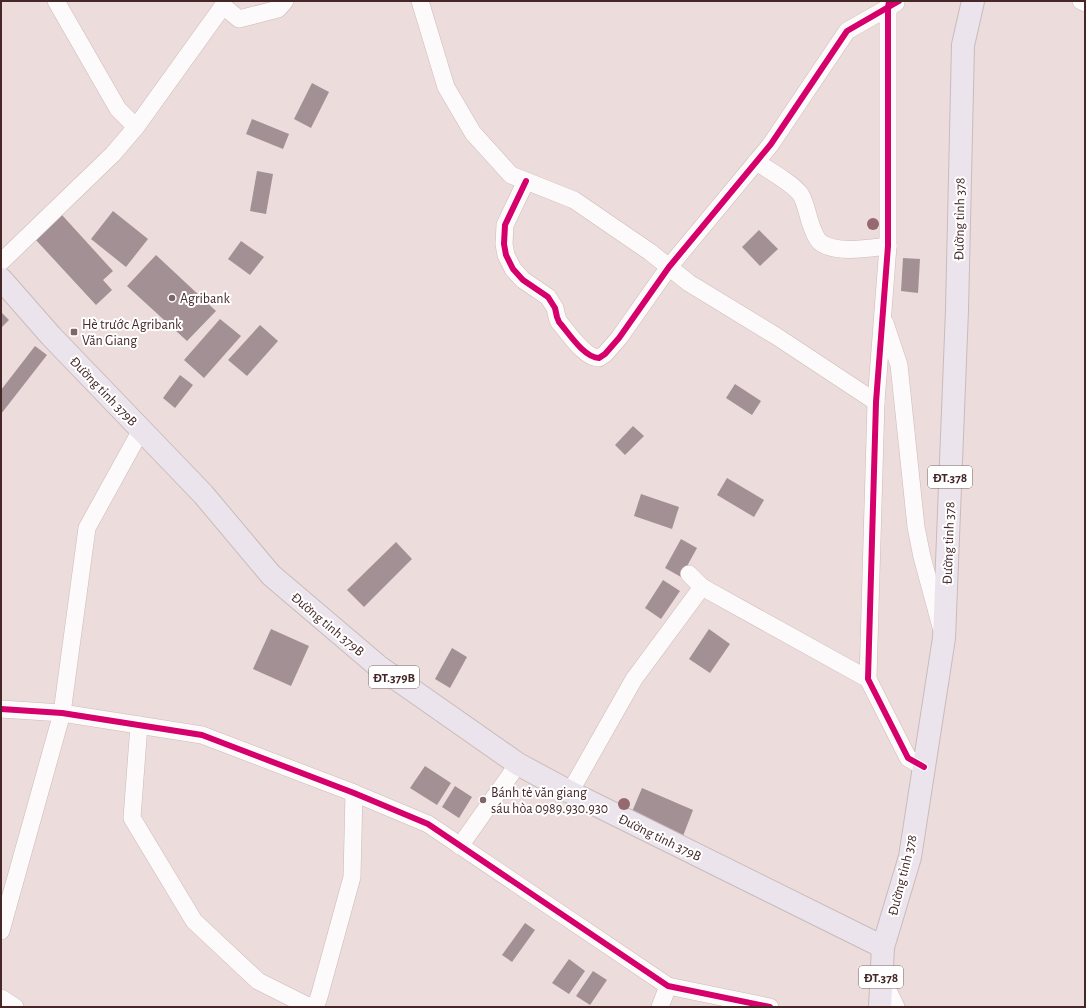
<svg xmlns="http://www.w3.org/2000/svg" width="1086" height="1008" font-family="'Alegreya Sans',sans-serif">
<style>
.building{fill:#a39094}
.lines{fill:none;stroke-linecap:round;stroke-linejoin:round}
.minor-casing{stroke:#ceb9b9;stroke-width:18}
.primary-casing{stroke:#c9bbbb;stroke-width:24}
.minor{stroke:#fcfafa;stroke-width:17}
.primary{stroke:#ece4ec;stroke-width:22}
.cycleway-casing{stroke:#fff;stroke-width:8}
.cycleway{stroke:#d6006c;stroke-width:6}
.tree{fill:#96686f}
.poi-dot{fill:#806667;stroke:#fff;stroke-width:1.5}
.labels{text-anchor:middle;stroke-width:4;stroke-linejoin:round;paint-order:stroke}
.shield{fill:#fff;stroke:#7d6868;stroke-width:1}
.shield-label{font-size:13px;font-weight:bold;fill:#452728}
.street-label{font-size:14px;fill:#452728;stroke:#fff}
.poi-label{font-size:14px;fill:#452728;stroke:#fff;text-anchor:start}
</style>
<rect width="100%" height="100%" fill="#eddcdc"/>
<!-- building -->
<g class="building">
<polygon points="312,83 329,92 311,128 294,119"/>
<polygon points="252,119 289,134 283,149 246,134"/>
<polygon points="257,171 273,174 266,214 250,211"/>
<polygon points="113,211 148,239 126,267 91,239"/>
<polygon points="62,215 113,271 103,280 112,290 96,305 35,239"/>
<polygon points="759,230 778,249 760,266 742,247"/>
<polygon points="241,241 264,257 250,275 228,259"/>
<polygon points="156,255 216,311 187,341 127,286"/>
<polygon points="903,258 920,259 918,293 901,291"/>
<polygon points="1,312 9,320 1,328"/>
<polygon points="220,319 241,336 204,378 184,360"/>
<polygon points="260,325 278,341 247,376 228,360"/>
<polygon points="35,346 47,355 1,414 1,390"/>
<polygon points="180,375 193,385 175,408 163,398"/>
<polygon points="735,384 761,401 752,415 726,398"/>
<polygon points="633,426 644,436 625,455 615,445"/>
<polygon points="727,478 764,500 754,517 717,495"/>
<polygon points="641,494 679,507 672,529 634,516"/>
<polygon points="681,539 697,548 681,577 665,568"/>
<polygon points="396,542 412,559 364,607 347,590"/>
<polygon points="663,580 680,591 661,619 645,608"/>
<polygon points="271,629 309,646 291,686 253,669"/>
<polygon points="709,629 730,644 710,673 689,659"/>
<polygon points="452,648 467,657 450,688 435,679"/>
<polygon points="425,766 451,783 437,805 410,788"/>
<polygon points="455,786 472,797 459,818 442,807"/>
<polygon points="642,788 693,810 683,836 631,814"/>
<polygon points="525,923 535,930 512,962 502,955"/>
<polygon points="569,959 585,971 569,994 552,983"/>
<polygon points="593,971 607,980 590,1005 576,996"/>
</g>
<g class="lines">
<defs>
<g id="minor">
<polyline points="56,1 118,109 136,127"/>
<polyline points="420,1 446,87 473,133 511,175 574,200 650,252 689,283 776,336 876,402"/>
<polyline points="889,1 888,8 888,246 876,402 868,679 908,758 924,767"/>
<polyline points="1081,1 1085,3"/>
<path d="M756,162C767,169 794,184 801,195C807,206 808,219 813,230C815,235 817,240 821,243C838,254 870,248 888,246"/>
<path d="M526,181L505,225L504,244L506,255L513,269L523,280L548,297L555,308L557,317L559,322C568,332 584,358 599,358L605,354L619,338L669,267L771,144L847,31L896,3"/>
<polyline points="1,262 113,154 136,127 223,6 239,19 278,9 285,1"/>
<polyline points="885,323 899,365 916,527 922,557 941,627"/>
<polyline points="689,574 702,587 868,679"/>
<polyline points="1,709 62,713 202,735 354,793 428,824 668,986 770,1007"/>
<polyline points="139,725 132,818 194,921 258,981 310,1007"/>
<polyline points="570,792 634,679 702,587"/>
<polyline points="460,846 518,764"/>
<polyline points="1,931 62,713 87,528 141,430"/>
<polyline points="882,978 896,1007"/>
<polyline points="1,998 15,1007"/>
<polyline points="315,1007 319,997 352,877 354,793"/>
<polyline points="660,1007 668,986"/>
</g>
<g id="primary">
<polyline points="1,279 51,336 203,494 271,575 378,666 518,764 570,792 883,947"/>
<polyline points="880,1007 883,947 910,857 944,638 957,310 963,45 973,1"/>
</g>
</defs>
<!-- minor casing -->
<use href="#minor" class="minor-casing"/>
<!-- primary casing -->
<use href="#primary" class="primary-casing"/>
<!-- minor -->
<use href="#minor" class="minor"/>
<!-- primary -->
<use href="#primary" class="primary"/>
<defs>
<g id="cycleway">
<polyline points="889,1 888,8 888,246 876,402 868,679 908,758 924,767"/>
<path d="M526,181L505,225L504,244L506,255L513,269L523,280L548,297L555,308L557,317L559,322C568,332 584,358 599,358L605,354L619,338L669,267L771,144L847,31L899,1"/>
<polyline points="1,709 62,713 202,735 354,793 428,824 668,986 770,1007"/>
</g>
</defs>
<!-- cycleway casing -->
<use href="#cycleway" class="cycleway-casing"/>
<!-- cycleway -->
<use href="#cycleway" class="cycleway"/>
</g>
<!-- trees -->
<g class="tree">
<circle cx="873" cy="224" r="6"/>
<circle cx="624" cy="804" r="6"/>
</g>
<!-- markers -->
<g class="poi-dot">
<circle cx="172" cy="298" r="4"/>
<rect x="70" y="328" width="8" height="8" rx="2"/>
<circle cx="483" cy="800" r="4"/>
</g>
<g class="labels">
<!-- shield labels -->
<g class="shield">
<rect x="928" y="466" width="44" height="22" rx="3"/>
<rect x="369" y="666" width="50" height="22" rx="3"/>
<rect x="859" y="966" width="44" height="22" rx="3"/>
</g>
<g class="shield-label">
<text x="950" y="482">ĐT.378</text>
<text x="394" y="682">ĐT.379B</text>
<text x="881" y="982">ĐT.378</text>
</g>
<!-- street labels -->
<g class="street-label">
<text transform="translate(959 219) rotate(-89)" y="5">Đường tỉnh 378</text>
<text transform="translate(104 391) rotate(46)" y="5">Đường tỉnh 379B</text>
<text transform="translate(948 543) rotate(-88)" y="5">Đường tỉnh 378</text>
<text transform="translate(328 624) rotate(40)" y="5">Đường tỉnh 379B</text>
<text transform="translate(660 837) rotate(26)" y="5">Đường tỉnh 379B</text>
<text transform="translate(902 875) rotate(-76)" y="5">Đường tỉnh 378</text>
</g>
<!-- poi labels -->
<g class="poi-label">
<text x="180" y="303">Agribank</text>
<text x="82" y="329">Hè trước Agribank<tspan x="82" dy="16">Văn Giang</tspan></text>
<text x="491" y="797">Bánh tẻ văn giang<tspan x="491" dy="16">sáu hòa 0989.930.930</tspan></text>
</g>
</g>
<!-- border -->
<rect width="1086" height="1008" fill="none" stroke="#452728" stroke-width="4"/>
</svg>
